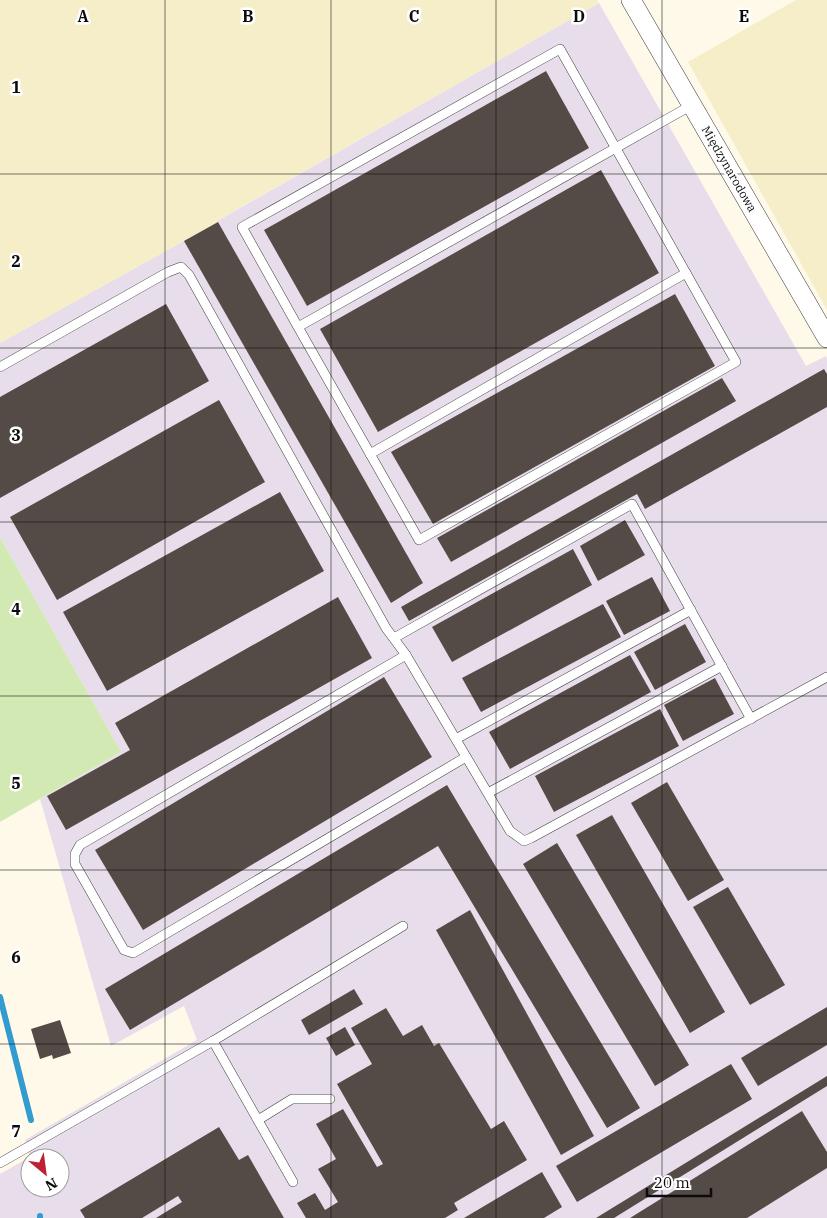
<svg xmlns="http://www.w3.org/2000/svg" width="827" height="1218" font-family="'IBM Plex Serif',serif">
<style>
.industrial{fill:#e8deeb;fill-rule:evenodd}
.farmland{fill:#f5eec9}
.green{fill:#d3e9b3}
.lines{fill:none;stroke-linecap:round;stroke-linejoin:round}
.stream{stroke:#329cd0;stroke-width:6}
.building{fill:#544b47}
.service-casing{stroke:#3e3e3e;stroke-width:10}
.minor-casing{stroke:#3e3e3e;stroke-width:20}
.service{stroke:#fff;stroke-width:9}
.minor{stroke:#fff;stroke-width:19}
.grid{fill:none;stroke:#0b0b0b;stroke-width:1;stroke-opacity:0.55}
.labels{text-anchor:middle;stroke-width:5;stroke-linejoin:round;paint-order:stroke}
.street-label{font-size:12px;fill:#0b0b0b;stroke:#fff}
.grid-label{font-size:16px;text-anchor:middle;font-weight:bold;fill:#0b0b0b;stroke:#fff;stroke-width:5;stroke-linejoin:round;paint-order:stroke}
</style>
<rect width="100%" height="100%" fill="#fff9e9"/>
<!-- industrial -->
<path class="industrial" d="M599,3L806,366L826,356L827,359V1218H0V1174L30,1157L25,1140L197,1040L184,1006L111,1046L40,799L121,752L0,537V343L218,222L217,221ZM30,1158H60V1188H30Z"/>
<!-- farmland -->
<g class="farmland">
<polygon points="0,0 597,0 599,3 218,220 218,222 0,343"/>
<polygon points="796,0 827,0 827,310 688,62"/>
</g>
<!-- green -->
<polygon class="green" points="0,537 121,752 0,822"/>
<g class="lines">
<!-- stream -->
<g class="stream">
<polyline points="0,997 31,1120"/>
<polyline points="40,1218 40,1216"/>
</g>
</g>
<!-- building -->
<g class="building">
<polygon points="546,71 589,148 307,306 264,230"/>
<polygon points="601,170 659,273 378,432 320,329"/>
<polygon points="218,222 423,583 391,603 184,241"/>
<polygon points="675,294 715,366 433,524 391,452"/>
<polygon points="166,304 209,381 0,498 0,397"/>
<polygon points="824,369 827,374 827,407 645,509 637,494 409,621 401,607"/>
<polygon points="722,378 736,401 451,562 437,538"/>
<polygon points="219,400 265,482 57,600 10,517"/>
<polygon points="280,492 324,571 107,691 63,612"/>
<polygon points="625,520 645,555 598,581 580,546"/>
<polygon points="573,549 592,585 452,662 432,627"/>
<polygon points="652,577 670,611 624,635 606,601"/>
<polygon points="338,597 372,658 66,830 47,796 130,750 115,723"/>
<polygon points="603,604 621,637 481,712 462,678"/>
<polygon points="685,624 706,662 655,690 634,652"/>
<polygon points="630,655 651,692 510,769 489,732"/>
<polygon points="384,677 432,757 143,930 95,850"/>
<polygon points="715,678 734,714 683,741 664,705"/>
<polygon points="660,709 679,746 554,812 535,776"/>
<polygon points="667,782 724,880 688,901 631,803"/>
<polygon points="447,785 640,1108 607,1128 438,846 130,1030 105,989"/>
<polygon points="612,815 725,1012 690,1033 576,835"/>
<polygon points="557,843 689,1065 655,1086 523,864"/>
<polygon points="728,887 785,985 750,1005 693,907"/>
<polygon points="470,910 594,1136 561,1155 436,930"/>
<polygon points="354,989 363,1004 309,1035 301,1020"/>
<polygon points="827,1007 827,1045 758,1086 741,1058"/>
<polygon points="386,1008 403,1036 422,1025 434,1046 439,1043 491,1129 504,1121 527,1160 454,1203 458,1210 445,1218 306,1218 297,1203 315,1193 325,1210 338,1202 318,1169 336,1159 316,1124 343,1109 377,1167 383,1164 337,1084 372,1064 351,1028"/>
<polygon points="60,1020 71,1053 53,1059 52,1055 40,1059 31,1029"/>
<polygon points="345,1027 355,1045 336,1056 326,1038"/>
<polygon points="731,1064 752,1099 577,1202 556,1166"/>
<polygon points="827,1076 827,1086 614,1218 596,1218"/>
<polygon points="802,1111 827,1152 827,1168 747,1218 630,1218"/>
<polygon points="219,1127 239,1160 248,1155 284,1218 156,1218 182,1202 178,1196 142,1218 85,1218 80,1210"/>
<polygon points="542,1172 562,1207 544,1218 464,1218"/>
</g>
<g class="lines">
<defs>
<g id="service">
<polyline points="298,327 419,540 736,362 560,49 242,227 298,327 692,105"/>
<polyline points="0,367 168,272 181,267 189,275 386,628 406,655 510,831 524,841 531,838 827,677"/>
<polyline points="370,454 686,273"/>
<polyline points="394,638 632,504 751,719"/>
<polyline points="406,655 80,845 75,854 75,864 124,950 133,953 140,949 466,757"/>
<polyline points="456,739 691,610"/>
<polyline points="488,793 722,666"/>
<polyline points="213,1041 293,1182"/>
<polyline points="258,1120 292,1099 330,1099"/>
<polyline points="0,1163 213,1041 403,926"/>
</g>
<polyline id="minor" points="631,0 827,338"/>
</defs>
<!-- service casing -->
<use href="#service" class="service-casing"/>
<!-- minor casing -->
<use href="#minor" class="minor-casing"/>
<!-- service -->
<use href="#service" class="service"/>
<!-- minor -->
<use href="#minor" class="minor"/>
</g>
<!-- grid -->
<path class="grid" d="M165,0V1218M331,0V1218M496,0V1218M662,0V1218M0,174H827M0,348H827M0,522H827M0,696H827M0,870H827M0,1044H827"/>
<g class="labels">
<!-- street labels -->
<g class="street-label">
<text transform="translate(729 169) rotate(60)" y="4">Międzynarodowa</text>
</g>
</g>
<g class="grid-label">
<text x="83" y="22">A</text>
<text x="248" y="22">B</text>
<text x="414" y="22">C</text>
<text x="579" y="22">D</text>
<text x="744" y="22">E</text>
<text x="16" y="93">1</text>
<text x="16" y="267">2</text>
<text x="16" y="441">3</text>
<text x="16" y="615">4</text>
<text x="16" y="789">5</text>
<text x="16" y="963">6</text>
<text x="16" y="1137">7</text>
</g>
<!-- north arrow -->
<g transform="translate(45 1173) rotate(151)"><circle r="24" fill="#ffffff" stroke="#9d9d9d"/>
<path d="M0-4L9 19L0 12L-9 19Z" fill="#bd2133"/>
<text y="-8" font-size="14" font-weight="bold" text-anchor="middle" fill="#0b0b0b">N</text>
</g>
<!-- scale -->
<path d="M647 1188v8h64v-8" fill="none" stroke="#0b0b0b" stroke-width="2.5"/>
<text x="654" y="1188" font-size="15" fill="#0b0b0b" stroke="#ffffff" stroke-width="4" paint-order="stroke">20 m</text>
</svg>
